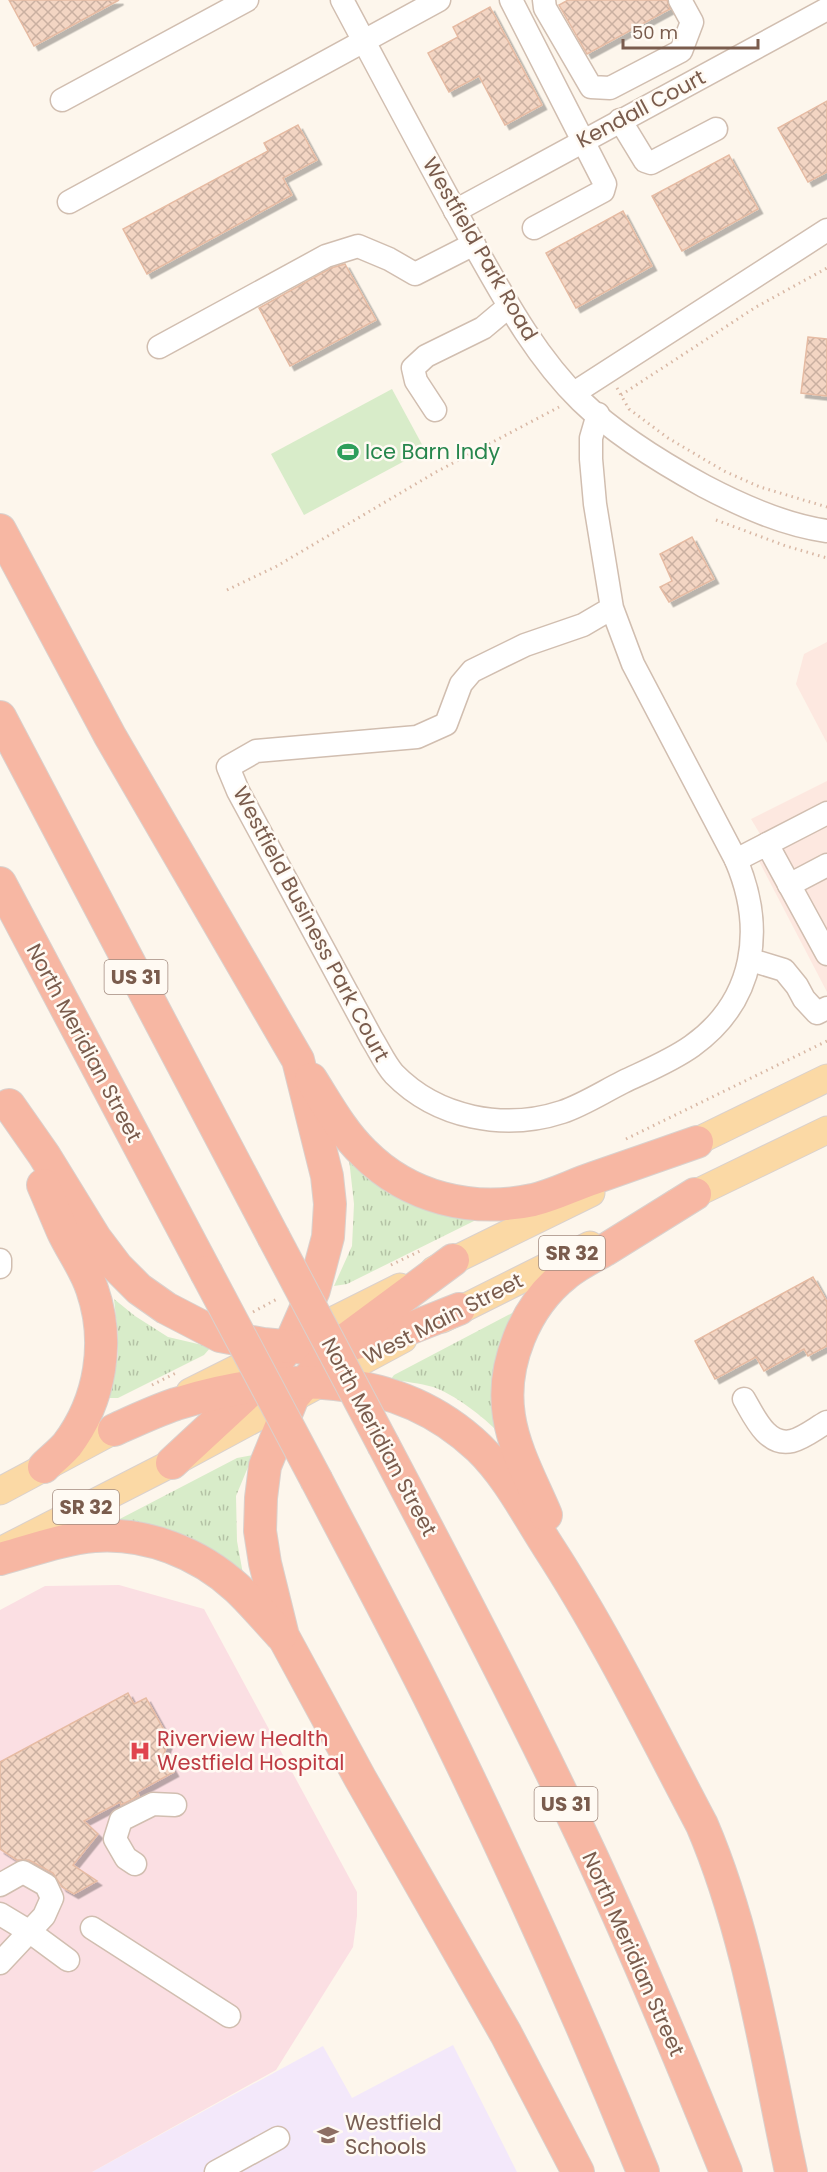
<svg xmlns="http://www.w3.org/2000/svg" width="827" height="2172" font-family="Poppins,sans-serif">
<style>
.commercial{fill:#fde8e0}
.education{fill:#f3e8fa}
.medical{fill:#fbdfe3}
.grass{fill:url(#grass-tufts)}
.green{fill:#d8ecc9}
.building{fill:url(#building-cross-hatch);stroke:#e6bba3;stroke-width:1.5;filter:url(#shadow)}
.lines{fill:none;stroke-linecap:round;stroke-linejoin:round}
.minor-casing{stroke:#d1beb0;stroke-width:25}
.major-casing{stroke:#dad1cd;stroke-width:29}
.highway-casing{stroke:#dad1cd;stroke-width:34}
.path{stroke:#d9b8a5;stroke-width:3;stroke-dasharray:1.5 4.5;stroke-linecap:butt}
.minor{stroke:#fff;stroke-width:22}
.major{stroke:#fbd9a5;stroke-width:27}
.highway{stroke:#f7b7a3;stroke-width:32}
.highway-bridge-casing{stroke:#dad1cd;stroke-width:34;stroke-linecap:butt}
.highway-bridge{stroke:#f7b7a3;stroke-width:32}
.labels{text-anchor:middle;stroke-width:5;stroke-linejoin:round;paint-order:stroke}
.shield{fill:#fffaf3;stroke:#a28b7f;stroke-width:1.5}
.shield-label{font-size:20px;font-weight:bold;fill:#7a5c4d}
.street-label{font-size:21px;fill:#7a5c4d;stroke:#fffaf3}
.leisure-label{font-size:21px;fill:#27864d;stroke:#fffaf3;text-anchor:start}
.health-label{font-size:21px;fill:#be3a42;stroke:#fffaf3;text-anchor:start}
.education-label{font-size:21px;fill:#785e54;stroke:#fffaf3;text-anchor:start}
</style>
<defs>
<pattern id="grass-tufts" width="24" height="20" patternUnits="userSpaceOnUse" patternTransform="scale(1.5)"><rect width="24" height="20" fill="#d8ecc9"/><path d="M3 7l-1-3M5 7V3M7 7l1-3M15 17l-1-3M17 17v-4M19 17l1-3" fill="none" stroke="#b4c2a5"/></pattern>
<pattern id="building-cross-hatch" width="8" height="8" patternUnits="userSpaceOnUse" patternTransform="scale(1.5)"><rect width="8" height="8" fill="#f3d5c3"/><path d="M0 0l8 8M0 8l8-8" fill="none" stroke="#cab0a1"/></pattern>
<filter id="shadow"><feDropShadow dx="4.5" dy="4.5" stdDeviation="0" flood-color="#0004"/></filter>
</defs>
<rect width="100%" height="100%" fill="#fdf6ec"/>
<!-- commercial -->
<g class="commercial">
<polygon points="827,642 827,743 796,684 804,654"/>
<polygon points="827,781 827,992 748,840 760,834 751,819"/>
</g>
<!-- education -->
<polygon class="education" points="453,2045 517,2172 92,2172 323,2046 352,2098"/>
<!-- medical -->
<polygon class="medical" points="119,1585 204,1609 357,1892 357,1916 353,1947 276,2070 92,2172 0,2172 0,1610 45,1586"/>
<!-- grass -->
<g class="grass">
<polygon points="349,1159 478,1219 347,1284 334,1286 352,1246 354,1204"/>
<polygon points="114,1299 135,1316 168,1337 211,1347 204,1355 118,1398 109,1398 118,1356 118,1336"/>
<path d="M514,1312L522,1313L499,1433C484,1417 454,1394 433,1387C420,1383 405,1382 391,1379L394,1375Z"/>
<polygon points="253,1455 236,1496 237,1541 243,1574 114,1522 237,1458"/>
</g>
<!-- green -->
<polygon class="green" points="392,389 425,450 304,515 271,454"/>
<!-- building -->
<g class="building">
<polygon points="9,0 119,0 34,46"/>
<polygon points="568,0 667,0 670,9 587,54 559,5"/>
<polygon points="490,7 542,105 505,125 479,76 449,92 428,53 458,37 453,27"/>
<polygon points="827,101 827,172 808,182 778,128"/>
<polygon points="298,125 317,160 283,178 292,195 147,274 123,229 268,151 264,143"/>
<polygon points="729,155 758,209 682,251 652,196"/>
<polygon points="623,211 652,266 576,308 546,253"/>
<polygon points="345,264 376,320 290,366 259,308 331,268"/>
<polygon points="808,337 827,339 827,396 801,393"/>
<polygon points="692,537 714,579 669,602 660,587 672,581 660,554"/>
<polygon points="813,1277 827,1302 827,1346 808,1356 804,1349 764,1371 756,1357 715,1379 695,1341"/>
<polygon points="128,1693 134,1704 146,1698 169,1739 164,1754 174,1772 137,1792 139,1796 121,1805 120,1802 84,1821 98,1834 73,1865 97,1881 74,1894 62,1887 53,1873 29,1860 17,1860 0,1849 0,1762"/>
</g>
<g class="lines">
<defs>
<g id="minor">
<path d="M342,0C384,79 426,158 469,236C502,294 533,354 581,401C616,435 662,463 704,486C742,506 784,525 827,531"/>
<polyline points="511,0 605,184 603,191 534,228"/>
<polyline points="544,0 545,8 591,87 610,88 681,51 692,22 680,0"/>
<polyline points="62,100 247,0"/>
<polyline points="620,120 645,161 651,163 716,129"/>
<polyline points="69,202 439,0"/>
<polyline points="455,211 827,9"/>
<polyline points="159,347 326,256 358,246 389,259 415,274 474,244"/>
<polyline points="574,393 827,230"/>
<polyline points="435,410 416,381 413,368 426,356 483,328 508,307"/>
<path d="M598,414L591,438V459L595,504L612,608L633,664L736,860C765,928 756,1000 692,1046C671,1061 646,1071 623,1082C603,1092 583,1105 562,1112C504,1131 437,1118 394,1074C385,1064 379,1050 372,1039L238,791L228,767L256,751L417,737L446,724L461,684L472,671L525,645L583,625L612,608"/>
<polyline points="767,844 827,813"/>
<polyline points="736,860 767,844 827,954"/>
<polyline points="789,885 827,865"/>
<polyline points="751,960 784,970 797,986 804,999 817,1013 827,1008"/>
<polyline points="0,1260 0,1267"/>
<path d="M744,1399C754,1416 767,1447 792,1441C804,1438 816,1428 827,1422"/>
<polyline points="135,1864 126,1858 115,1839 121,1820 153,1804 175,1805"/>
<polyline points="0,1885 23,1872 46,1885 52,1898 44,1916 0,1963"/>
<polyline points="0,1914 30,1932 68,1960"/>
<polyline points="92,1928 229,2016"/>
<polyline points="216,2172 278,2138"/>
</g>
<g id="major">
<polyline points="677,1151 827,1078"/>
<polyline points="676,1203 827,1130"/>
<polyline points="434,1270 591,1193"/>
<polyline points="442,1319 590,1245"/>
<polyline points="190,1392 400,1287"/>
<polyline points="0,1491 131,1421"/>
<polyline points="6,1548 172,1463 403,1339"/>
</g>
<g id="highway">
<polyline points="0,530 110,736 298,1060 327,1176 330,1204 328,1237 314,1290 291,1342 269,1373 172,1463"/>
<polyline points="0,717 273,1236"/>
<polyline points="0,883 206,1272"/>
<path d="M311,1079C327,1104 342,1132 364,1153C409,1198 472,1213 533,1200C554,1195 573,1185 594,1178C628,1166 663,1154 697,1142"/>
<polyline points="9,1105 44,1155 95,1238 117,1267 139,1289 166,1308 220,1336 263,1344 305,1348 334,1348 396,1334 459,1309"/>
<path d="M43,1185C50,1201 56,1216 63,1232C72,1251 85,1268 92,1289C110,1341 101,1400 67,1445C60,1453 51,1460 44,1467"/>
<polyline points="453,1260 334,1348 293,1397 265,1466 261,1498 260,1531 265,1563 283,1636 360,1778 506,2034 578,2172"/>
<path d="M114,1430C134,1421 155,1411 176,1404C280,1372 395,1368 479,1448C508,1476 527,1514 549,1548C606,1636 653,1732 702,1825C749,1935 766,2056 791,2172"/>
<path d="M384,1446C455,1581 526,1716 591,1855C639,1959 683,2065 726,2172"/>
<path d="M317,1481C358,1560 401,1639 440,1719C513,1868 581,2019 643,2172"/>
<path d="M546,1515C533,1484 514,1450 509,1416C501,1365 525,1306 566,1274C578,1264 593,1257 605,1250C635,1231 665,1213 695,1194"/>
<path d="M0,1559C30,1551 62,1539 94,1536C146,1532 199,1553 237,1588C252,1602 266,1619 281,1635"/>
</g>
</defs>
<!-- minor casing -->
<use href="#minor" class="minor-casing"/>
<!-- major casing -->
<use href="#major" class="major-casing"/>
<!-- highway casing -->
<use href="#highway" class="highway-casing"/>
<!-- path -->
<g class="path">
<polyline points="617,388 629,409 668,438 724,471 760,487 827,507"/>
<polyline points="621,395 756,307 827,268"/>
<polyline points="716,520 786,546 827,558"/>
<polyline points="227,590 277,566 436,472 559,407"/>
<polyline points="626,1139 827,1041"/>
<polyline points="391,1265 422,1250"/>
<polyline points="253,1312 279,1298"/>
<polyline points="152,1385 178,1372"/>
</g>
<!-- minor -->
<use href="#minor" class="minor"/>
<!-- major -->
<use href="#major" class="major"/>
<!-- highway -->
<use href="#highway" class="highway"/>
<defs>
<g id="highway-bridge">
<polyline points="273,1236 384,1446"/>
<polyline points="206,1272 317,1481"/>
</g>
</defs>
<!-- highway-bridge casing -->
<use href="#highway-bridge" class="highway-bridge-casing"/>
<!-- highway-bridge -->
<use href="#highway-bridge" class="highway-bridge"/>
</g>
<!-- icons -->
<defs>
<symbol id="stadium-bare" viewBox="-9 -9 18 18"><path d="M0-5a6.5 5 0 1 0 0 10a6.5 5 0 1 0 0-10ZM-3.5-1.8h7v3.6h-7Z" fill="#2e9e5b" stroke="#fffaf3" stroke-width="2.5" paint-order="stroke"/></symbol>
<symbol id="hospital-bare" viewBox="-9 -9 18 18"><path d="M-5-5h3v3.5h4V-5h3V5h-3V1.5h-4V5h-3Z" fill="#e0444e" stroke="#fffaf3" stroke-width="2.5" paint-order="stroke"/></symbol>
<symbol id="school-bare" viewBox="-9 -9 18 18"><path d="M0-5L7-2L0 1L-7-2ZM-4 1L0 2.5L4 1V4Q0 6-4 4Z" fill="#8d6e63" stroke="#fffaf3" stroke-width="2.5" paint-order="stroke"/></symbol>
</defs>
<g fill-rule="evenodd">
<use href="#stadium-bare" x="333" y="437" width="30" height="30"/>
<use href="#hospital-bare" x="125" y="1736" width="30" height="30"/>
<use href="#school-bare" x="313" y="2120" width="30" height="30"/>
</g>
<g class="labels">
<!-- shield labels -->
<g class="shield">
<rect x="104.5" y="960" width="63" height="34" rx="4.5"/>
<rect x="539" y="1236" width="66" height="34" rx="4.5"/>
<rect x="53" y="1490" width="66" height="34" rx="4.5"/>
<rect x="534.5" y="1787" width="63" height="34" rx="4.5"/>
</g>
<g class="shield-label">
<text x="136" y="984">US 31</text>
<text x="572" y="1260">SR 32</text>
<text x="86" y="1514">SR 32</text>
<text x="566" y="1811">US 31</text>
</g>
<!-- street labels -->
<g class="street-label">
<text transform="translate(641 109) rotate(-28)" y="7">Kendall Court</text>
<text transform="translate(480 249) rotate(60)" y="7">Westfield Park Road</text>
<text transform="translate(311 924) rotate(62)" y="7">Westfield Business Park Court</text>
<text transform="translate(84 1043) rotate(62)" y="7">North Meridian Street</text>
<text transform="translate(443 1319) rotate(-27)" y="7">West Main Street</text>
<text transform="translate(379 1437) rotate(62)" y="7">North Meridian Street</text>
<text transform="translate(633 1954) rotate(66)" y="7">North Meridian Street</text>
</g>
<!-- leisure labels -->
<g class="leisure-label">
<text x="365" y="459">Ice Barn Indy</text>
</g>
<!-- health labels -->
<g class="health-label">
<text x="157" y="1746">Riverview Health<tspan x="157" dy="24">Westfield Hospital</tspan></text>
</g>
<!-- education labels -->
<g class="education-label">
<text x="345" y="2130">Westfield<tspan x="345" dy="24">Schools</tspan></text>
</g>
</g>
<!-- scale -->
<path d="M623 39v9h135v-9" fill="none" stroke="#7a5c4d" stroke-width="3"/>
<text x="632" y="39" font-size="18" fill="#7a5c4d" stroke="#fffaf3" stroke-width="4.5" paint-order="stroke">50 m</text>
</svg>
